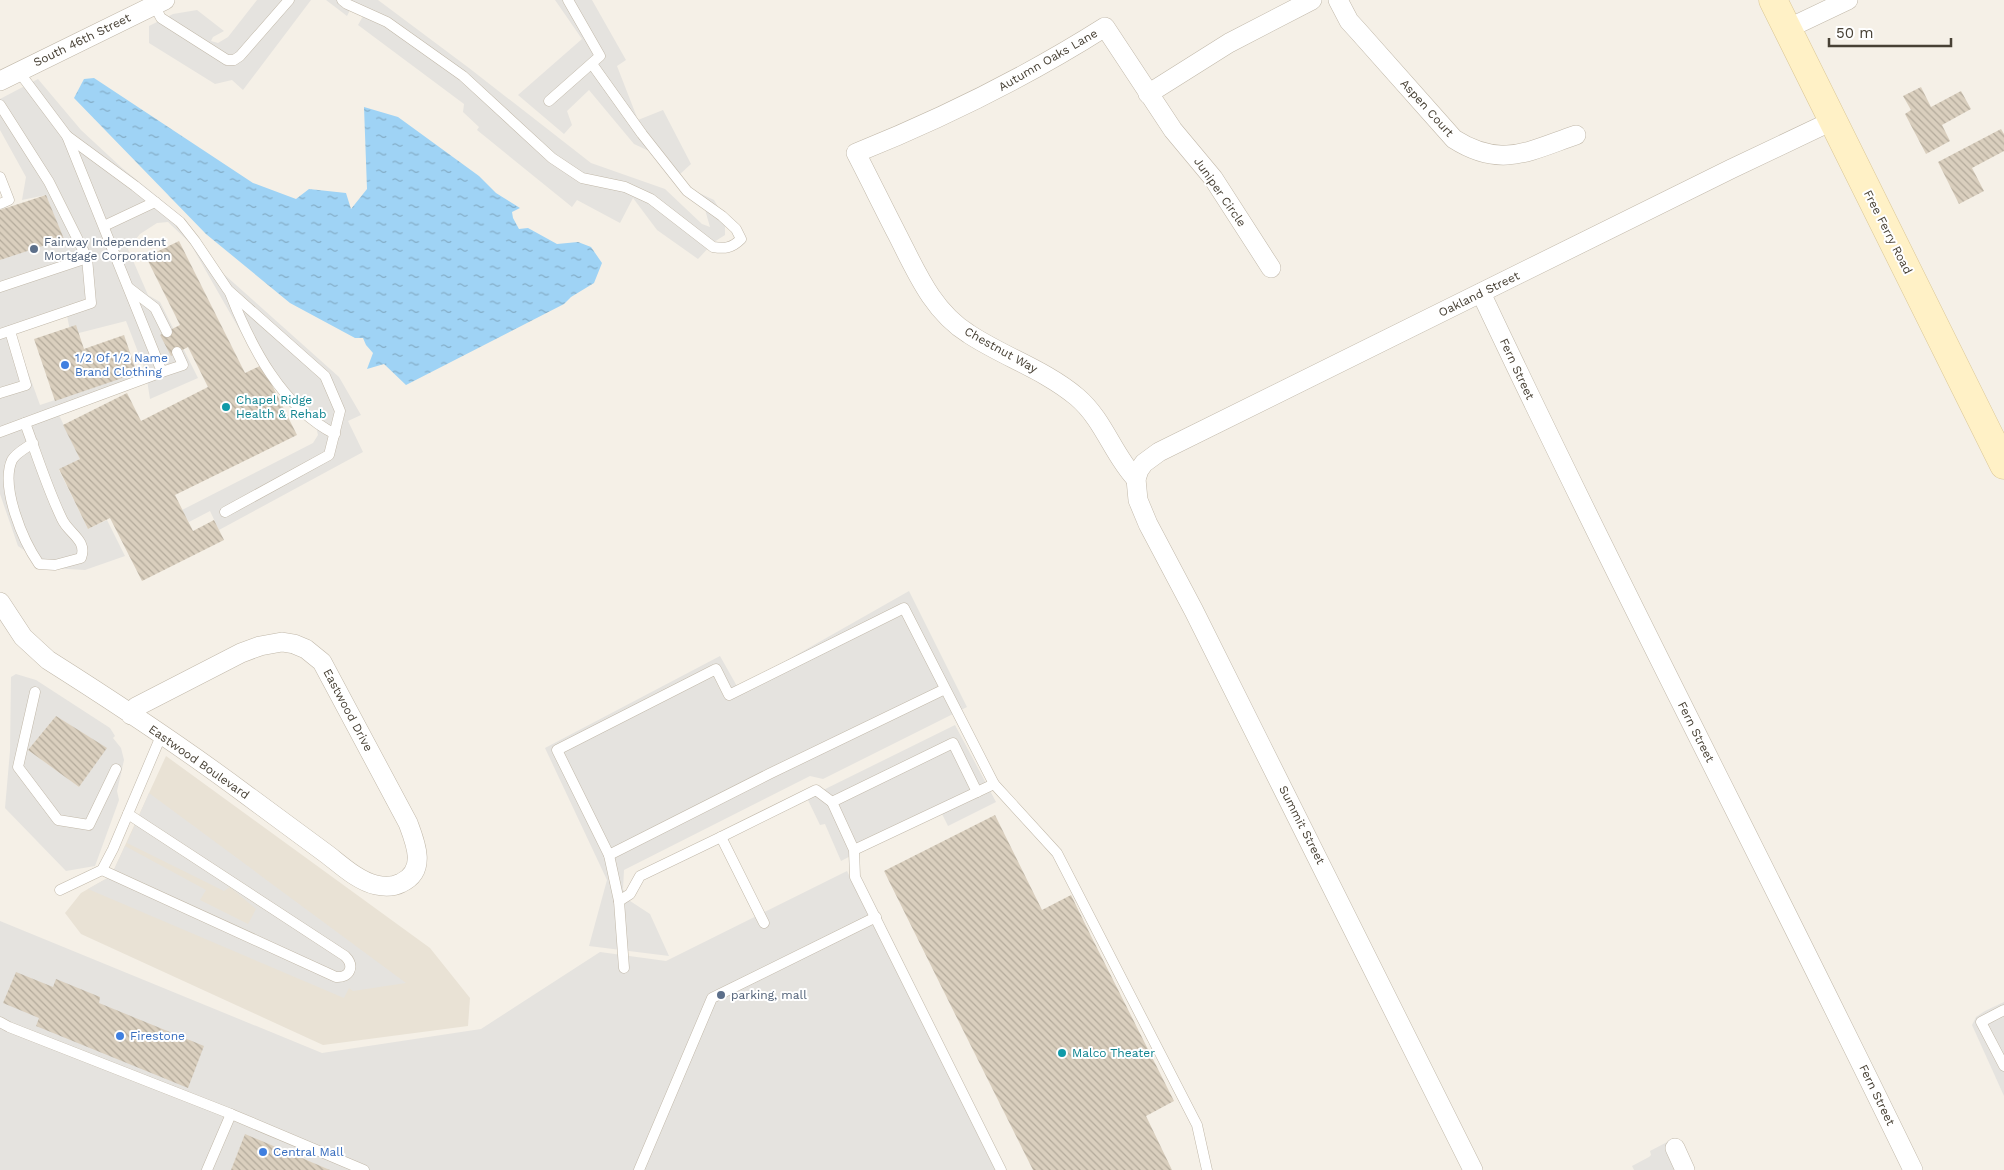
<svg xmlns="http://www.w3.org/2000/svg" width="2004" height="1170" font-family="'Work Sans',sans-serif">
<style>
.residential{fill:#e9e2d5}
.parking{fill:#e5e3df;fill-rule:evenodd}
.water{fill:url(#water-ripples)}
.building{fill:url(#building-back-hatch)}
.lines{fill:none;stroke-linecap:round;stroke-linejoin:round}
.lane-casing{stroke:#c1b8a9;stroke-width:11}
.street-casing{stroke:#c1b8a9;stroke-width:20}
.secondary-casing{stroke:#dbc795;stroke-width:29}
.lane{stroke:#fff;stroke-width:10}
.street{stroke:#fff;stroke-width:19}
.secondary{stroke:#fff1c6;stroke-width:28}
.service-dot{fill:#5c6f8a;stroke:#fff;stroke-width:2}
.shop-dot{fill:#3f7fe0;stroke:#fff;stroke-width:2}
.culture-dot{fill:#0f9aa8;stroke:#fff;stroke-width:2}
.labels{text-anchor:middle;stroke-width:4;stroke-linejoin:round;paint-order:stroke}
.street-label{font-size:12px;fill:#484135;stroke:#fff}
.service-label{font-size:12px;fill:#4e5e75;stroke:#fff;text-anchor:start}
.shop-label{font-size:12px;fill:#366cbe;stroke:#fff;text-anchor:start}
.culture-label{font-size:12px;fill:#0d838f;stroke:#fff;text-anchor:start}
</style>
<defs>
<pattern id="water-ripples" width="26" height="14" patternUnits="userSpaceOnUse" patternTransform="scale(1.25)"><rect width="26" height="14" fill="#9fd3f5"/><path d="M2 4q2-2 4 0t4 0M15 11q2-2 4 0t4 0" fill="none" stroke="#84adc7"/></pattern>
<pattern id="building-back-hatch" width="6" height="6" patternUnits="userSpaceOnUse" patternTransform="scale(1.25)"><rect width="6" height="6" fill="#dacfbe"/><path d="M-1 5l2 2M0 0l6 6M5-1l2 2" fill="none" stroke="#b3aa9b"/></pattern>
</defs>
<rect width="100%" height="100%" fill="#f5f0e7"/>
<!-- residential -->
<polygon class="residential" points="166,756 430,948 470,998 468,1026 323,1045 81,934 65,913 81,893 111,876"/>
<!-- parking -->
<g class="parking">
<polygon points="257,0 311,0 243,90 232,80 215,84 149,43 149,26 173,14 197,10 224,31 213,37 211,41 218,43 228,37"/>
<polygon points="326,0 378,0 469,68 591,163 665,189 702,224 710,227 704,206 673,182 649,151 634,144 589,90 567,111 572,125 564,134 518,95 582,39 555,0 592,0 626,60 617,66 638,120 663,110 691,164 678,176 695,191 714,200 720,210 725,225 725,235 714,242 698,259 657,230 633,198 620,223 577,200 572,207 477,130 479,127 463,112 464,104 358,25 366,11 352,6 347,16"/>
<path d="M38,79L81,130L122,168L185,219L217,268L339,377L361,415L348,421L363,452L219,530L210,511L189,522L182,510L313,443L318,435L316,426L258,362L190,243L168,222L157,223L140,234L128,249L148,295L160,302L198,378L150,399L147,380L58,413L80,459L59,470L88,529L107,520L125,556L85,570L50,568L18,546L0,494V260L63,238L46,195L22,200L26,177L0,130V99ZM67,316L71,335L126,321L145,370L40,405L14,333Z"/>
<polygon points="909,591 967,707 823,779 810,776 624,870 623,889 627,899 650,914 669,956 589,946 607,880 545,748 720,656 738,688"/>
<path d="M16,674L36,680L110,728L115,736L113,738L121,748L124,760L117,791L119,800L95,866L66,871L5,808L10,751L11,677ZM56,716L106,748L79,787L28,750Z"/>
<polygon points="955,725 996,802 948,826 940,810 841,861 825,824 820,825 807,798"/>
<polygon points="149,793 406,983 353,991 349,988 344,998 88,889 111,876 125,846 206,890 200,900 248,924 256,909 230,887 224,891 127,843"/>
<polygon points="847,871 996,1170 330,1170 245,1135 231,1170 0,1170 0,921 322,1053 481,1029 600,952 666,961"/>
<polygon points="2004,1002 2004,1096 1972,1025 1976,1017 1985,1011"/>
<polygon points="1671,1140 1688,1170 1634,1170 1632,1166 1649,1157 1651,1155 1650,1151"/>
</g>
<!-- water -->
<polygon class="water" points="94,78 253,183 296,199 309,189 346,193 351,209 367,189 364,107 398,117 479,176 496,193 520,208 512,212 513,218 519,229 528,228 557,244 578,242 591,247 602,263 594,283 571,297 564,304 406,385 384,364 367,369 373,353 366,345 363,338 355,338 290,303 206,234 74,98 84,79"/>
<!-- building -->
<g class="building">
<polygon points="1921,87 1931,107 1961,91 1971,109 1942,125 1950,141 1926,154 1905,114 1911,110 1903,96"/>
<polygon points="2001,129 2004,134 2004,151 1972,168 1984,191 1959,204 1938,162"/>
<polygon points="46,195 64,239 0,260 0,210"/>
<polygon points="179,241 245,373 262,365 297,435 175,495 193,531 214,520 224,540 142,581 110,518 88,529 59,469 80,459 63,425 127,393 141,421 208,387 188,347 171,356 160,335 180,325 146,257"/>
<polygon points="76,325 84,349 124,335 137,373 55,401 34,339"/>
<polygon points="56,716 107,748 79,787 28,750"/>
<polygon points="995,815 1042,910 1071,895 1091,936 1174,1101 1146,1116 1172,1170 1033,1170 951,1006 884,871"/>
<polygon points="16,972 53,987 56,979 100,997 99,1003 204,1046 188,1088 36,1026 39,1018 3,1003"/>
<polygon points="245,1134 330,1170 231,1170"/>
</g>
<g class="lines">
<defs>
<g id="lane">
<path d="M342,0L347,4L387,22L463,76L552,158L582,178L625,187L651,199L713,247C725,249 732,248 741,239L736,229L722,216L687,191L642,134L592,64"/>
<polyline points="154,5 161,18 227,60 234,60 240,56 289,0"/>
<polyline points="549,101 600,56 568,0"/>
<polyline points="0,105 49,182 87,258 91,303 0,334"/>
<polyline points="67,136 135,186 180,222 195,241 228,290 325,376 340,411 329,455 225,512"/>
<polyline points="0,177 9,200 0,204"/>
<polyline points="104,226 155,202"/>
<polyline points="0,287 87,258"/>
<polyline points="129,288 155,308 167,332"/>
<path d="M230,293C251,347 282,407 335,434"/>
<polyline points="162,372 183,365 177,352"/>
<polyline points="0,393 26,385 10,331"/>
<path d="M25,423C37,455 47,488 62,519C68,533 88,540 81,558L55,565L39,564C23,541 0,487 12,460C16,453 26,448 33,443"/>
<polyline points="0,432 162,372 67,136 19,72"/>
<polyline points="945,689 769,774 609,855 557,750 716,669 729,695 904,608 994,784 977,792"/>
<polyline points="35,692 18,767 58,820 89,825 116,769"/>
<polyline points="994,784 1057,853 1197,1125 1207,1170"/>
<polyline points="721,837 816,790 832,802"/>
<polyline points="854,850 977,792 953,743 832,802 854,850 855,877 1001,1170"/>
<polyline points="609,855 619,901 624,968"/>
<path d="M102,870L336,977C350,978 355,966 345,956L128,814"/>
<polyline points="60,890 102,870 113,849 161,736"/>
<polyline points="619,901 630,894 640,876 721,837 764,923"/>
<polyline points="2004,1010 1981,1022 2004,1066"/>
<polyline points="0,1022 9,1027 231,1114 364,1170"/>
<polyline points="207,1170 231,1114"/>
<polyline points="639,1170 712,998 876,917"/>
</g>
<g id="street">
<path d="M1338,0L1349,21L1359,32L1454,139C1501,169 1529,151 1576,135"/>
<polyline points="1787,29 1848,0"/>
<polyline points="0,81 165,0"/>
<polyline points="1148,94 1229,43 1312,0"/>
<path d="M1481,293C1620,588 1771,877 1913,1170"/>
<path d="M1136,479C1113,455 1104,420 1077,397C1045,370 1004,357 969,334C932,311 916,271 897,234C883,207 870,180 856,153C943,118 1026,77 1105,27L1173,130L1213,178L1271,268"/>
<path d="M0,602L23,637L48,660C116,703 184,748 248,796C275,816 301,835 328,855C341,865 358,881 376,885C385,887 393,887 401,883C427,871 416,844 408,823L322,662L306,649L294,644L282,642L260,646L241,653L136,707L131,715"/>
<polyline points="1675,1148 1685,1170"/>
<polyline points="1473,1170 1194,611 1148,524 1138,500 1136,479 1139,470 1144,463 1159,452 1731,169 1832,121"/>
</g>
<polyline id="secondary" points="1773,0 2004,465"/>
</defs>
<!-- lane casing -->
<use href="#lane" class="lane-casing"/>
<!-- street casing -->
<use href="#street" class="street-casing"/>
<!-- secondary casing -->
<use href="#secondary" class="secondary-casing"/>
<!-- lane -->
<use href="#lane" class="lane"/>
<!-- street -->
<use href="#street" class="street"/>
<!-- secondary -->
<use href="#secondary" class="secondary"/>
</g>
<!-- markers -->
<g class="service-dot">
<circle cx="34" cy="249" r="5"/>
<circle cx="721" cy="995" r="5"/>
</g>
<g class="shop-dot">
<circle cx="65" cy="365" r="5"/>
<circle cx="120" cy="1036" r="5"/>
<circle cx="263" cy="1152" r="5"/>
</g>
<g class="culture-dot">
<circle cx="226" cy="407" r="5"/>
<circle cx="1062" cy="1053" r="5"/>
</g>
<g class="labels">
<!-- street labels -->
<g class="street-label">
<text transform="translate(82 40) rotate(-26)" y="4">South 46th Street</text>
<text transform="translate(1048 60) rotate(-30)" y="4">Autumn Oaks Lane</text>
<text transform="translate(1427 108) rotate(48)" y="4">Aspen Court</text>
<text transform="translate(1220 192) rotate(55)" y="4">Juniper Circle</text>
<text transform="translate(1888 232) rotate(63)" y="4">Free Ferry Road</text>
<text transform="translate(1479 294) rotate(-26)" y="4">Oakland Street</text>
<text transform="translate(1001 350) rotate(29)" y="4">Chestnut Way</text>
<text transform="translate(1517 369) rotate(65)" y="4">Fern Street</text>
<text transform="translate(348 710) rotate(62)" y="4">Eastwood Drive</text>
<text transform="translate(1696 732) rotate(63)" y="4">Fern Street</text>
<text transform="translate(199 762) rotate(35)" y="4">Eastwood Boulevard</text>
<text transform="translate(1302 825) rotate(63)" y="4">Summit Street</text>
<text transform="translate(1877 1095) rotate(64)" y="4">Fern Street</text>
</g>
<!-- service labels -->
<g class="service-label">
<text x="44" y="246">Fairway Independent<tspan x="44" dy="14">Mortgage Corporation</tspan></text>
<text x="731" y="999">parking, mall</text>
</g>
<!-- shop labels -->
<g class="shop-label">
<text x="75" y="362">1/2 Of 1/2 Name<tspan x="75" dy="14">Brand Clothing</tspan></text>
<text x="130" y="1040">Firestone</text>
<text x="273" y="1156">Central Mall</text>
</g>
<!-- culture labels -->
<g class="culture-label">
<text x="236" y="404">Chapel Ridge<tspan x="236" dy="14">Health &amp; Rehab</tspan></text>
<text x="1072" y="1057">Malco Theater</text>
</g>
</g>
<!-- scale -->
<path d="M1829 38v8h122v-8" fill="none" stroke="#484135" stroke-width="2.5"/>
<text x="1836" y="38" font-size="15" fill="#484135" stroke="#ffffff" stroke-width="4" paint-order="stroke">50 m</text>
</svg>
